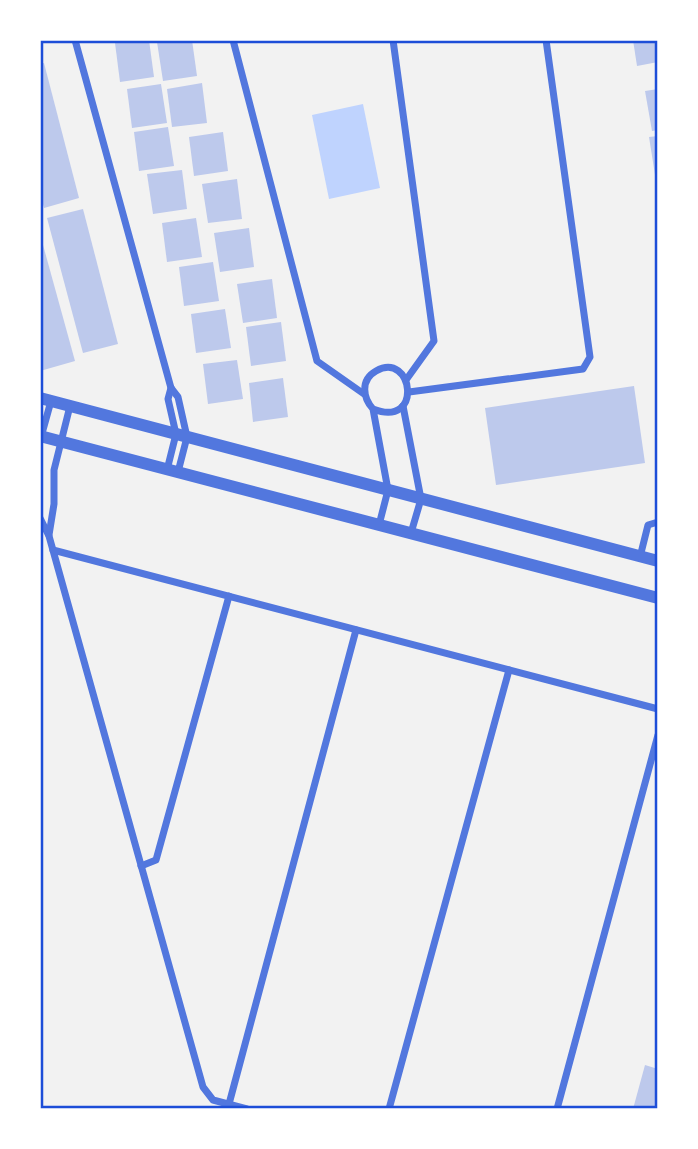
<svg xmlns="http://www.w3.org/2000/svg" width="698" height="1149" font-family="Helvetica,sans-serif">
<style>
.water{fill:#bfd3fe}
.building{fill:#bdc9ec}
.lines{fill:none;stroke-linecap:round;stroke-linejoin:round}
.minor{stroke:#5277de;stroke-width:7}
.tertiary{stroke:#5277de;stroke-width:12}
.neatline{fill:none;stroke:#1d4ed8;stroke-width:2.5}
</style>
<rect width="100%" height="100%" fill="#f2f2f2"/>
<!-- water -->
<polygon class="water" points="363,104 380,188 329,199 312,115"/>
<!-- building -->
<g class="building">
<polygon points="134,40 149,40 154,77 120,82 115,43"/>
<polygon points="170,40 192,40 197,76 163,81 157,42"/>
<polygon points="633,40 658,40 658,62 637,66"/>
<polygon points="44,63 79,198 44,208 40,193 40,64"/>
<polygon points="202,83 207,123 172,127 167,89"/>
<polygon points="161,84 167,123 132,128 127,89"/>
<polygon points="658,89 658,130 652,131 645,91"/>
<polygon points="168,127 174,166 139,171 134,132"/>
<polygon points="223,132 228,171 194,176 189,137"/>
<polygon points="658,136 658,181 656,181 649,137"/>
<polygon points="182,170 187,209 153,214 147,174"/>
<polygon points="237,179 242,219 208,223 202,184"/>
<polygon points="83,209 118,344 83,353 47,218"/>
<polygon points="196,218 202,257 167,262 162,223"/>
<polygon points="249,228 254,267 220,272 214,233"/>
<polygon points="40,234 75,361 40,371"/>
<polygon points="213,262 219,301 184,306 179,267"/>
<polygon points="272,279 277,318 243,323 237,284"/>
<polygon points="225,309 231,348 196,353 191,314"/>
<polygon points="281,322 286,361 251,366 246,327"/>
<polygon points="237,360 243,399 208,404 203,364"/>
<polygon points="283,378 288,417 253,422 249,383"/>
<polygon points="634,386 645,463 496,485 485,408"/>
<polygon points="645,1065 658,1069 658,1109 633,1109"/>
</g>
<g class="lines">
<!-- minor -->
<g class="minor">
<polyline points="75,40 171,388 178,397 187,437 178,472"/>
<polyline points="233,40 317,361 364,394"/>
<polyline points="393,40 434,341 406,380"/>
<polyline points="409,392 583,369 590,357 546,40"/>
<polyline points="403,406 421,499 411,533"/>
<path d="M373,409C424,429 413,350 376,371C360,380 363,398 373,409L388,490L379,525"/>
<polyline points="41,437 51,401"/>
<polyline points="167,470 176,434 168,399 171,388"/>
<polyline points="40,518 49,536 203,1087 213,1100 247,1109"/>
<polyline points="49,535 54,504 54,470 70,406"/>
<polyline points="53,550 658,709"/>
<polyline points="640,557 648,525 658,522"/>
<polyline points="141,866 156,860 229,596"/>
<polyline points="229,1104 356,630"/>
<polyline points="389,1109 509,670"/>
<polyline points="557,1109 658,735"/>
</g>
<!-- tertiary -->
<g class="tertiary">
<polyline points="40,398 658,561"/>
<polyline points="40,436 658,598"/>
</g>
</g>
<!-- border -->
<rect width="698" height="1149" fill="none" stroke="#ffffff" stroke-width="84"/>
<rect x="42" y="42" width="614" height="1065" class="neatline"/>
</svg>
